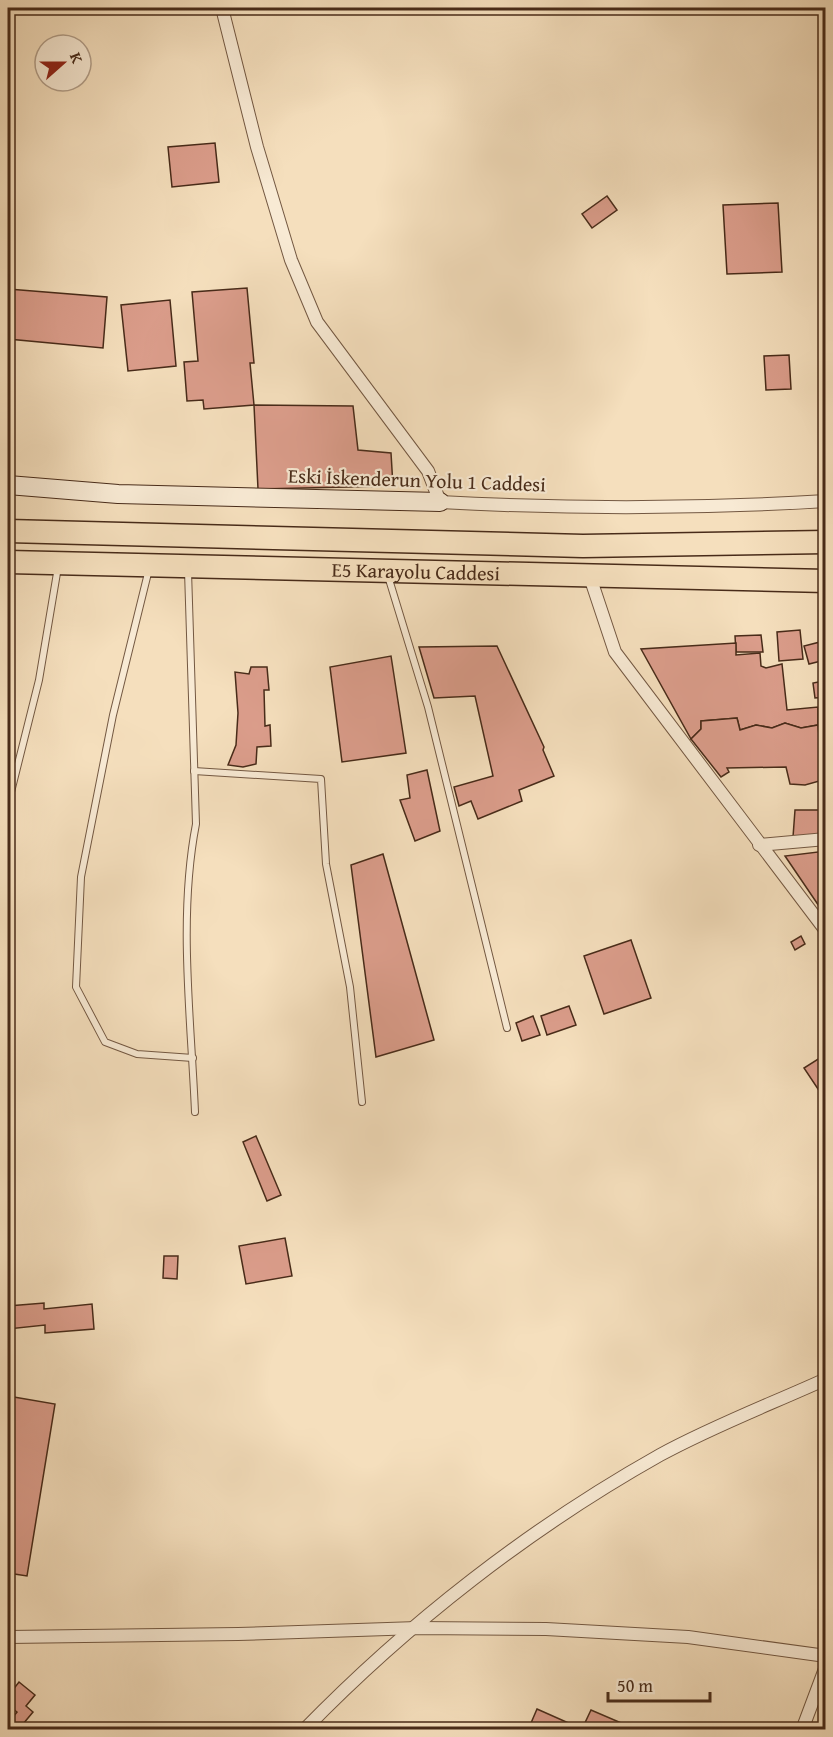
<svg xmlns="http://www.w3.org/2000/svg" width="833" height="1737" font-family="'Gentium Book Plus',serif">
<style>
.building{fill:#db9d8b;stroke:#482b19;stroke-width:1.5}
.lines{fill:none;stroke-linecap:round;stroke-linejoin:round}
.lane-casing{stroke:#735842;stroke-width:8}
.street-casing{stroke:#735842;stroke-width:14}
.secondary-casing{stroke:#482b19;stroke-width:20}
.highway-casing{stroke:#482b19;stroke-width:25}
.lane{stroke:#f8ead4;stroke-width:6}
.street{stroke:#f8ead4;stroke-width:12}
.secondary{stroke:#f8ead4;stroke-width:18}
.highway{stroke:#f5dfbd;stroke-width:22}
.labels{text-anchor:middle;stroke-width:4.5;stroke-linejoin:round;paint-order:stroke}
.street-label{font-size:20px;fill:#482b19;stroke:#f8ead4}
</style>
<rect width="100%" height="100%" fill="#f5dfbd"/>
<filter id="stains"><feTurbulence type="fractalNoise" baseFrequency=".00333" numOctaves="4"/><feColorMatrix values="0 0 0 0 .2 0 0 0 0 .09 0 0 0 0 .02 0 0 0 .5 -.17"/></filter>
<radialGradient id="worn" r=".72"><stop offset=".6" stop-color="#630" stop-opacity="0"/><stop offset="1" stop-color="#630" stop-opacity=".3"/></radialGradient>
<!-- building -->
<g class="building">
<polygon points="215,143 219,182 172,187 168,147"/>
<polygon points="607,196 617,210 592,228 582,214"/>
<polygon points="778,203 782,272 727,274 723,205"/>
<polygon points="247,288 254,363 250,363 254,405 204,409 203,400 187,401 184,362 198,361 192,292"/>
<polygon points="8,289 107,297 103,348 8,339"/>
<polygon points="170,300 176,366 128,371 121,305"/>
<polygon points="789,355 791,389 766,390 764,356"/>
<polygon points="254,405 353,406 358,450 391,453 393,486 258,489"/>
<polygon points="800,630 803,659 779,661 777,632"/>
<polygon points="761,635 763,652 736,652 735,636"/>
<polygon points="820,642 825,660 809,664 804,646"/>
<polygon points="736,643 736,655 760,653 761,666 766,668 782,664 787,710 818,707 818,725 801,728 785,723 772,728 756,725 740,730 737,718 701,721 701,729 691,739 641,649"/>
<polygon points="497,646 544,747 543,750 554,776 519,790 522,801 478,819 471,801 459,806 454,787 493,776 475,696 434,698 419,647"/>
<polygon points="391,656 406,753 342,762 330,667"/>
<polygon points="251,667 267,667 269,690 264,690 265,726 270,725 271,746 257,747 256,764 243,767 228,765 236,745 238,713 235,672 249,674"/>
<polygon points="824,681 826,697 815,698 813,683"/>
<polygon points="737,718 740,730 756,725 772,728 785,723 801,728 818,725 823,780 805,785 790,784 786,767 727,768 729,772 721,777 691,739 701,729 701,721"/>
<polygon points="427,770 440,831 415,841 400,800 410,798 407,775"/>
<polygon points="795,810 826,810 826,837 793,837"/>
<polygon points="826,851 826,912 823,912 785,856"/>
<polygon points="383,854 434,1040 376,1057 351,865"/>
<polygon points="801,936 805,944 795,950 791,942"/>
<polygon points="631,940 651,998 604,1014 584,956"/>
<polygon points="569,1006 576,1025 547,1035 541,1016"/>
<polygon points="533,1016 540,1035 522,1041 516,1023"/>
<polygon points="826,1054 826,1101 804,1068"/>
<polygon points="256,1136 281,1195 267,1201 243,1142"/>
<polygon points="285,1238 292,1276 246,1284 239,1246"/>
<polygon points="164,1256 178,1256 177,1279 163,1278"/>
<polygon points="44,1303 44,1309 92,1304 94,1329 45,1333 45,1325 8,1329 8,1306"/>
<polygon points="8,1396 55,1404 27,1576 8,1573"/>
<polygon points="19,1682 35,1695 26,1706 33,1712 18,1730 10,1730 8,1723 17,1712 8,1705 8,1696"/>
<polygon points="537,1709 582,1729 591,1710 633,1728 633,1730 528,1730"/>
</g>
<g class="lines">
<defs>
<g id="lane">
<polyline points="149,569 113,715 81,877 76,987 105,1042 137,1054 193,1058"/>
<path d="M188,571L196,824C178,917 191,1018 195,1112"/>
<polyline points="388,576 428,707 507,1028"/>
<polyline points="194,771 321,779 326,864 350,987 362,1102"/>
<polyline points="8,804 39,680 58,567"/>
</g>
<g id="street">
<path d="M222,8L257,147L291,260L317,322L428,471L440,502C568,509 697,509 826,501"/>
<polyline points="590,577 615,652 826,931"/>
<polyline points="759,845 826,839"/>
<polyline points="8,1637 238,1634 417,1628 546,1629 688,1637 826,1656"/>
<path d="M304,1730C408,1623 530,1528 660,1455C713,1426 771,1404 826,1379"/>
<polyline points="802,1730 826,1666"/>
</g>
<polyline id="secondary" points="8,485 118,494 440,502"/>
<g id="highway">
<polyline points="8,531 583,546 826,542"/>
<path id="s1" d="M8,562L826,581"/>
</g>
</defs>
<!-- lane casing -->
<use href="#lane" class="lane-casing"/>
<!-- street casing -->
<use href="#street" class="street-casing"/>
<!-- secondary casing -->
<use href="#secondary" class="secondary-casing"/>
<!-- highway casing -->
<use href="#highway" class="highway-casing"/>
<!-- lane -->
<use href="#lane" class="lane"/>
<!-- street -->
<use href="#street" class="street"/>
<!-- secondary -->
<use href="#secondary" class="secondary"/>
<!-- highway -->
<use href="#highway" class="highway"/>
</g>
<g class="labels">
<!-- street labels -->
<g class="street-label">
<text transform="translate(417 480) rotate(2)" y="7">Eski İskenderun Yolu 1 Caddesi</text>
<text dy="7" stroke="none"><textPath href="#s1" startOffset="408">E5 Karayolu Caddesi</textPath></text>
</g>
</g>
<!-- margin -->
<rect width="833" height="1737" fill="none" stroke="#f5dfbd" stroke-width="30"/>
<rect x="9" y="9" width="815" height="1719" fill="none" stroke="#482b19" stroke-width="3"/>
<rect x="15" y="15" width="803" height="1707" fill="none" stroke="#482b19" stroke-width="1.5"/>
<!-- north arrow -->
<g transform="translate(63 63) rotate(69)"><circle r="28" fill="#f8ead4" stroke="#b29e89" stroke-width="1.5"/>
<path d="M0-4.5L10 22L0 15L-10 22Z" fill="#8f2418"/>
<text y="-9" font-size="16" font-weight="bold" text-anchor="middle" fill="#482b19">K</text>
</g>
<!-- scale -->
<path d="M608 1692v9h102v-9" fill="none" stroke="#482b19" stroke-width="3"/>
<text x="617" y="1692" font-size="18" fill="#482b19" stroke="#f8ead4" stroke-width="4.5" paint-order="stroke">50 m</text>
<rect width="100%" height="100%" filter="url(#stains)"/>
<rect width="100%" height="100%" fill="url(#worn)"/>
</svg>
